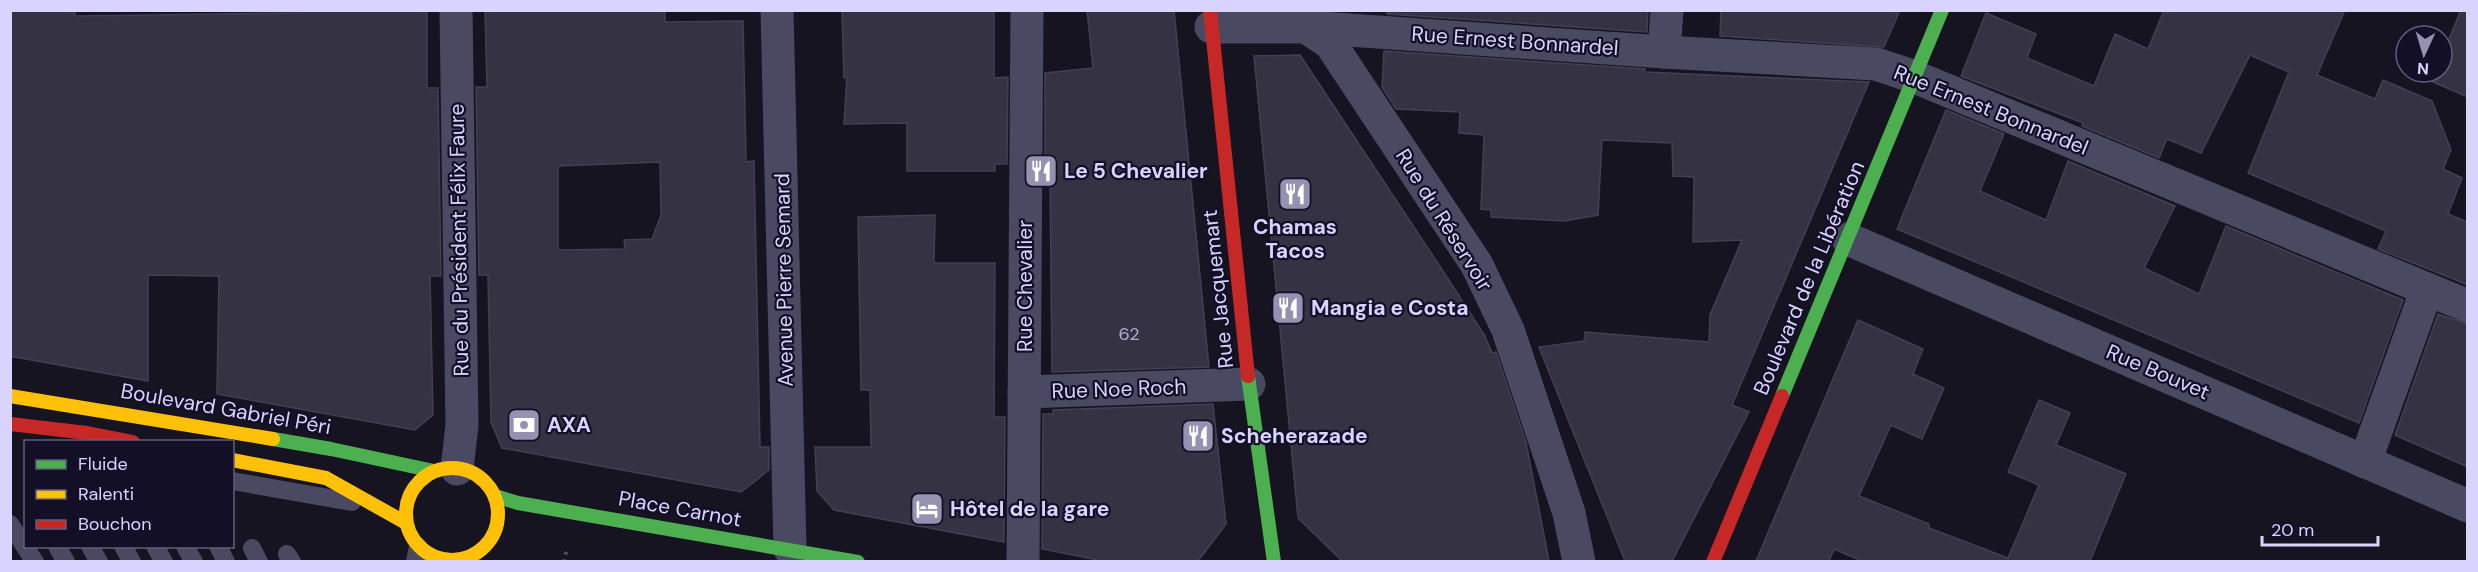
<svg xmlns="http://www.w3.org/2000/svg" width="2478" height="572" font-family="'DM Sans',sans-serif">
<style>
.building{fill:#343243;stroke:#433f54;stroke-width:1.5;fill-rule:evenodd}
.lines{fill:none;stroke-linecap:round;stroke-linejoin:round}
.path{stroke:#44505f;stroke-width:4;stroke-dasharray:3 4.5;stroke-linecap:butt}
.lane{stroke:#4a4962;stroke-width:18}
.street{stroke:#4a4962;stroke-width:33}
.fast{stroke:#4caf50;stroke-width:14}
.slow{stroke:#ffc107;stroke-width:14}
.jam{stroke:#c62828;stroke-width:14}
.labels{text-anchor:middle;stroke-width:4.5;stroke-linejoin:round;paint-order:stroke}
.number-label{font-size:18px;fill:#b0acd0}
.street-label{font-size:21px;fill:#d9d4ff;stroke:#130f26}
.poi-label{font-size:21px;font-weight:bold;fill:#d9d4ff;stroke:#130f26;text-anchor:start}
</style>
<rect width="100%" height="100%" fill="#161421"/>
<!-- building -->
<g class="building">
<polygon points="10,10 75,10 75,16 298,13 298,10 427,10 427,88 438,88 441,276 430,276 433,415 415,430 217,394 219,276 148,275 148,381 10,356"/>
<path d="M485,10H665V22L743,21L746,162L754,161L760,447H769V470L741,492L502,448L491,422L488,275H479L476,87H487ZM660,162L661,215L652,239L624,240L625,249L558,250V166Z"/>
<polygon points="842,10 994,10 994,78 1008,77 1007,164 995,164 995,171 907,171 907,123 844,124 847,77 844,78"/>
<polygon points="1087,10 1174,10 1209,367 1052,372 1050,170 1047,170 1047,164 1045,164 1045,73 1093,68"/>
<polygon points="1387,10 1648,10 1647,32 1387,14"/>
<polygon points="1721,10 1900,10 1884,47 1720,36"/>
<polygon points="2164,10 2345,10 2317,75 2375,99 2383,80 2432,101 2451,150 2443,169 2462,178 2448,214 2468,222 2468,285 2378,249 2386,231 2248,173 2289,72 2250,55 2201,153 2167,139 2159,158 2082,126 2083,123 1961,76 1986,13 2036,34 2027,58 2094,86 2115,34 2148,49"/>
<polygon points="2461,10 2468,10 2468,97 2431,81 2435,72 2442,72 2442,56"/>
<polygon points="1384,51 1645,69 1645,72 1869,82 1732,405 1749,412 1672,561 1625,561 1539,347 1584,341 1585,332 1709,342 1710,315 1742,240 1693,242 1694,177 1673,176 1672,143 1602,140 1598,215 1564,221 1491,217 1491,210 1481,209 1484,135 1459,133 1460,112 1396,109 1382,87"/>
<polygon points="1300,55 1441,268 1485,336 1492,353 1496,352 1526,442 1549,561 1342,561 1298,518 1254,56"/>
<polygon points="1946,110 2004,134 1980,191 2046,220 2068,161 2175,206 2144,268 2199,294 2226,226 2403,300 2359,423 1897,229"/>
<polygon points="935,215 934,263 995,263 994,417 1005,417 1004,542 834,510 817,491 815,447 871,447 870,390 861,390 858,217"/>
<polygon points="2438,314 2468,324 2468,467 2395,435"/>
<polygon points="1858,320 1923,349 1913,374 1944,388 1922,439 1891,425 1859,496 1929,524 1929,528 2008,558 2039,485 2008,472 2039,400 2070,413 2056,445 2126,474 2090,561 1862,561 1834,549 1829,561 1756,561"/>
<polygon points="1213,404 1226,524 1198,561 1103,561 1042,549 1043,414 1053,414 1053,410"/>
</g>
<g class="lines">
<!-- path -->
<polyline class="path" points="564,562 567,548"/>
<!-- lane -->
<g class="lane">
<polyline points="232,481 352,502"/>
<polyline points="10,524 35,562"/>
<polyline points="57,546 66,562"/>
<polyline points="90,546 99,562"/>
<polyline points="123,546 132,562"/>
<polyline points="155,546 164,562"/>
<polyline points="185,546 194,562"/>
<polyline points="218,546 226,562"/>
<polyline points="252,548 259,562"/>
<polyline points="287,554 292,562"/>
<polyline points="415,562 418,546"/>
</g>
<!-- street -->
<g class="street">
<polyline points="456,10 462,425 457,469"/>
<polyline points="777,10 790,549"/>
<polyline points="1211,27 1306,27 1330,43 1477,265 1508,330 1569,513 1579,562"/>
<polyline points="1306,27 1664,52 1876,64 1915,77 2468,306"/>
<polyline points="1664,52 1667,10"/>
<polyline points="1848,239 2468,506"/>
<polyline points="1024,392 1249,384"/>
<polyline points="2365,462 2427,289"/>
<polyline points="1023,562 1027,10"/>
</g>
<!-- fast -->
<g class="fast">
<polyline points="1248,376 1274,562"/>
<polyline points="1782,396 1942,10"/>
<polyline points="273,439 331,449 434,471"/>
<polyline points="495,496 518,503 858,562"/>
</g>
<!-- slow -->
<g class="slow">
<polyline points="10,396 273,439"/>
<polyline points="232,460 326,478 406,523"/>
<circle cx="452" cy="514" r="46"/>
</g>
<!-- jam -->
<g class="jam">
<polyline points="1210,10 1248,376"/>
<polyline points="10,424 87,433 133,442"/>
<polyline points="1713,562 1782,396"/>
</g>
</g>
<!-- icons -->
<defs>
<symbol id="restaurant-square" viewBox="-11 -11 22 22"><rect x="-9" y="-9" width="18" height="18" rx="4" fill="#9591b1" stroke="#130f26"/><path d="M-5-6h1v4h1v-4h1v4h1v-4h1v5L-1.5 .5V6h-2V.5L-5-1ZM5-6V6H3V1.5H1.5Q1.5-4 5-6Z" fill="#fff"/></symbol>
<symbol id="bank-square" viewBox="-11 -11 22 22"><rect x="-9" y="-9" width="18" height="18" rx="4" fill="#9591b1" stroke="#130f26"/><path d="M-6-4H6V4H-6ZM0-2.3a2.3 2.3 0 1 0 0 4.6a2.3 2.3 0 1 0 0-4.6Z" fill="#fff"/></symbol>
<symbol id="hotel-square" viewBox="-11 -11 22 22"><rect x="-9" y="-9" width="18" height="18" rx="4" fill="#9591b1" stroke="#130f26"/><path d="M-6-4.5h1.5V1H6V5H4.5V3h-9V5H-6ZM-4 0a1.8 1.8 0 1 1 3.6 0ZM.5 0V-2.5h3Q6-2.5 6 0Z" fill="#fff"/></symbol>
</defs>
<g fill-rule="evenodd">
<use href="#restaurant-square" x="1022" y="152" width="38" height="38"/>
<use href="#restaurant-square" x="1276" y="175" width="38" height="38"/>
<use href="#restaurant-square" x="1269" y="289" width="38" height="38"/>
<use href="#bank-square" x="505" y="406" width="38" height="38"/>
<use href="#restaurant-square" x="1179" y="417" width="38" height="38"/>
<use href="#hotel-square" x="908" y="490" width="38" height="38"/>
</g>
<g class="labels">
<!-- number labels -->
<g class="number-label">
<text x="1129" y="340">62</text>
</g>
<!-- street labels -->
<g class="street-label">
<text transform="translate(1515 41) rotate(4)" y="7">Rue Ernest Bonnardel</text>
<text transform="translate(1991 110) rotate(22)" y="7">Rue Ernest Bonnardel</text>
<text transform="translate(1444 220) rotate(58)" y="7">Rue du Réservoir</text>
<text transform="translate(459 240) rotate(-91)" y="7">Rue du Président Félix Faure</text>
<text transform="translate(1809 278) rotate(-67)" y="7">Boulevard de la Libération</text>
<text transform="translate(784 280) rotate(-91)" y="7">Avenue Pierre Semard</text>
<text transform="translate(1025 286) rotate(-90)" y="7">Rue Chevalier</text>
<text transform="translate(1218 289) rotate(-96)" y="7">Rue Jacquemart</text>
<text transform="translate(2158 372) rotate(23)" y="7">Rue Bouvet</text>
<text transform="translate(1119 389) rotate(-2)" y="7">Rue Noe Roch</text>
<text transform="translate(226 409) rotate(10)" y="7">Boulevard Gabriel Péri</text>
<text transform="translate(680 509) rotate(10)" y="7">Place Carnot</text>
</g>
<!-- poi labels -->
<g class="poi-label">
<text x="1064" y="178">Le 5 Chevalier</text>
<text x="1295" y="234" text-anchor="middle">Chamas<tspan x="1295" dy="24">Tacos</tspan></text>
<text x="1311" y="315">Mangia e Costa</text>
<text x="547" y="432">AXA</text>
<text x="1221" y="443">Scheherazade</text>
<text x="950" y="516">Hôtel de la gare</text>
</g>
</g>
<!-- border -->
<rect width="2478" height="572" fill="none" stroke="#d9d4ff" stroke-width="24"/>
<!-- legend -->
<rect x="24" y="440" width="210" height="108" fill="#130f26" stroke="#625e7d" stroke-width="1.5"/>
<rect x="36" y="460" width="30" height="9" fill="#4caf50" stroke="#625e7d" stroke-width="1.5"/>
<text x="78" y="470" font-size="18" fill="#d9d4ff">Fluide</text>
<rect x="36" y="490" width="30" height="9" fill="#ffc107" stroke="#625e7d" stroke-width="1.5"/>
<text x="78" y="500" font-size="18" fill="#d9d4ff">Ralenti</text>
<rect x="36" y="520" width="30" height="9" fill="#c62828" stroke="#625e7d" stroke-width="1.5"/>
<text x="78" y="530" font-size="18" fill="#d9d4ff">Bouchon</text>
<!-- north arrow -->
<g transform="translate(2424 54) rotate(184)"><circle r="28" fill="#130f26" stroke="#625e7d" stroke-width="1.5"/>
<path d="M0-4.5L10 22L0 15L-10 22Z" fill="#9591b1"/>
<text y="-9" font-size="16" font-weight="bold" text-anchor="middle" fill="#d9d4ff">N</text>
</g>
<!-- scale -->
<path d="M2262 536v9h116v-9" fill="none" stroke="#d9d4ff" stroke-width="3"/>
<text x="2271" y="536" font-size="18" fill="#d9d4ff" stroke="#130f26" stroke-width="4.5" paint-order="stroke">20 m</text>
</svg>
